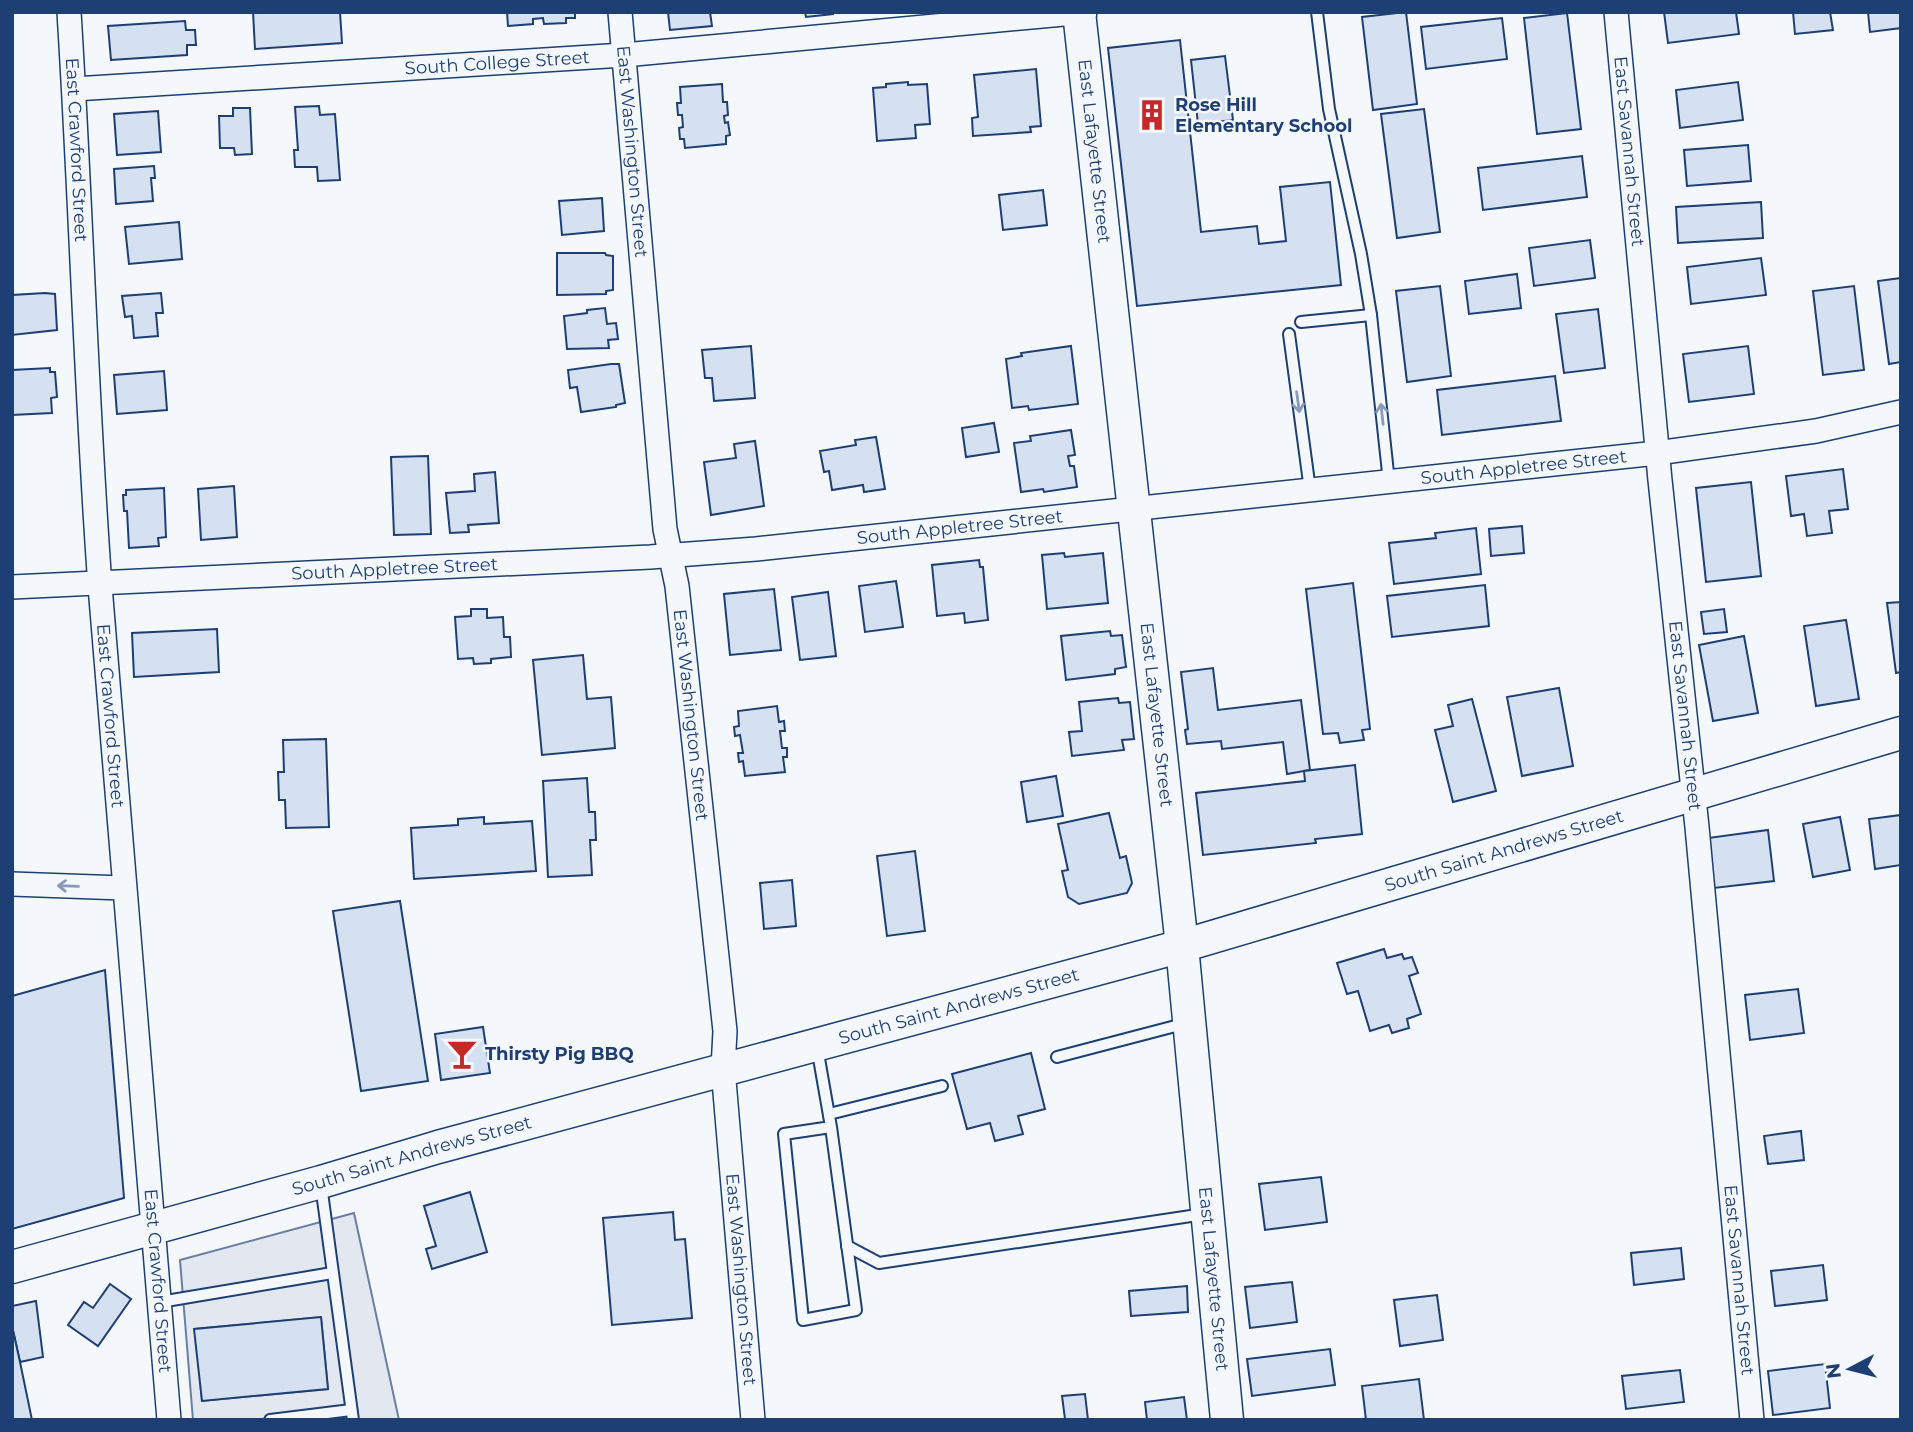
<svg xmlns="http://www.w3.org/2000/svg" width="1913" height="1432" font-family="Montserrat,sans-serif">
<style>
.parking{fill:#e3e8f0;stroke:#687fa3;stroke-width:2;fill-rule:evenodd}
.building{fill:#d5e0f0;stroke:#1d3f73;stroke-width:2}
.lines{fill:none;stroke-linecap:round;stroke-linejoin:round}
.lane-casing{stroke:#1d3f73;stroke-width:14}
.street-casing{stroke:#1d3f73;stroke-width:26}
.secondary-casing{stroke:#1d3f73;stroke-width:35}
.lane{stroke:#f4f7fb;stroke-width:10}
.street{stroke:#f4f7fb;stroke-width:23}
.secondary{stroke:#f4f7fb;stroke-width:32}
.oneway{stroke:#889bb7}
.labels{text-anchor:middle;stroke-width:5;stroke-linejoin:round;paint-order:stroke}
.street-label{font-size:18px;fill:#1d3f73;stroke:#f4f7fb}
.poi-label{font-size:18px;font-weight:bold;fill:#1d3f73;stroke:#f4f7fb;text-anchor:start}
</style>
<rect width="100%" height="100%" fill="#f4f7fb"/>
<!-- parking -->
<path class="parking" d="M354,1213L399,1420H193L180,1260ZM321,1317L328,1389L202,1401L195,1329Z"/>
<!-- building -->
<g class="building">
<polygon points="253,12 340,12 342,43 255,49"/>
<polygon points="507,12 575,12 575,18 566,18 566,23 544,24 543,18 533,19 533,24 508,26"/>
<polygon points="668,12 710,12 712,26 670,30"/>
<polygon points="805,12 833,12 833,14 806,17"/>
<polygon points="1406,12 1417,104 1373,110 1362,17"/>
<polygon points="1664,12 1736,12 1739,34 1668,43"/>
<polygon points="1793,12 1830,12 1833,30 1795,34"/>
<polygon points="1868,12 1901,12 1901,28 1870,32"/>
<polygon points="1567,13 1581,129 1537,134 1524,18"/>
<polygon points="1502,18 1507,59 1426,69 1421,27"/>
<polygon points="185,21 186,30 195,30 196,45 187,45 187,55 111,60 108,26"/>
<polygon points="1180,40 1201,232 1257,226 1259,244 1286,241 1280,187 1330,182 1341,285 1137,306 1108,48"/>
<polygon points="1225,56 1233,120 1198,124 1191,60"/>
<polygon points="1036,69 1041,126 1030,127 1031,132 973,136 972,118 978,117 974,75"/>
<polygon points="908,82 908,85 927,84 930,124 915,125 916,138 877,141 873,88 886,87 886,84"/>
<polygon points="1738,82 1743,120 1680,128 1676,90"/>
<polygon points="722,84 723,102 727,102 728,115 724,116 725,123 728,122 730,135 726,136 726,144 685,148 684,139 680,139 679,128 683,127 682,115 678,115 677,103 681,103 680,87"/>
<polygon points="319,106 320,115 335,114 340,180 318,181 317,167 295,167 294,150 298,150 295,107"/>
<polygon points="233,108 250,108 252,154 235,155 234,148 220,148 219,116 233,116"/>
<polygon points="1424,109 1440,232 1397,238 1381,114"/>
<polygon points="158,111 161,152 117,155 114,114"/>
<polygon points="1748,145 1751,181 1687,186 1684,150"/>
<polygon points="1582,156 1587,197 1483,210 1478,168"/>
<polygon points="154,166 155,178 151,178 153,201 116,204 114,169"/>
<polygon points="1043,190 1047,225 1003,230 999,195"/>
<polygon points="602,198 604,231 562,235 559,201"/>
<polygon points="1761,202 1763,238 1678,243 1676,207"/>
<polygon points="179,222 182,259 129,264 125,227"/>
<polygon points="1590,240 1595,278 1534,286 1529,248"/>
<polygon points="557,253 605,253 606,255 613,256 613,290 606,291 606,294 557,295"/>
<polygon points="1761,258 1766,295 1691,304 1687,267"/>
<polygon points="1517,274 1521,308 1469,314 1465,281"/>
<polygon points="1901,278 1901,362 1889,364 1878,281"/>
<polygon points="1440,286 1451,376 1407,382 1396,291"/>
<polygon points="1854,286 1864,370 1823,375 1813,291"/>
<polygon points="45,293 55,294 57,330 12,335 12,295"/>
<polygon points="161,293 163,313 156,313 158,336 134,338 132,316 125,317 122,296"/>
<polygon points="605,308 607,324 616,323 618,339 608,340 609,348 567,349 564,316 587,313 587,310"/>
<polygon points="1598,309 1605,368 1564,373 1556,314"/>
<polygon points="751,346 755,398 714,401 712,378 705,378 702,350"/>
<polygon points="1071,346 1078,404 1029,410 1028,406 1012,408 1006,359 1022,356 1021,353"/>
<polygon points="1748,346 1754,394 1689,402 1683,354"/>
<polygon points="611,364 619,364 625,403 616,405 616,407 581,412 577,387 570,388 568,370"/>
<polygon points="50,368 50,372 55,372 57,397 51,398 52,413 12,415 12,370"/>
<polygon points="164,371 167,410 117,414 114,375"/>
<polygon points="1555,376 1561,421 1442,435 1437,390"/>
<polygon points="994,423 999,452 966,457 962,428"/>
<polygon points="1071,430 1075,455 1068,456 1070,466 1074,466 1077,487 1044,492 1043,489 1021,492 1014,443 1031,441 1030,436"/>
<polygon points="876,437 885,489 864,492 863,485 832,490 829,471 824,472 820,451 856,445 855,440"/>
<polygon points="755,441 764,506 711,515 704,462 736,458 734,444"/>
<polygon points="428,456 431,534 394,535 391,457"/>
<polygon points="1843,469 1848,509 1829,511 1832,533 1807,536 1804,514 1791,516 1786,476"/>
<polygon points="495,472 499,523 468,525 469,532 450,533 446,493 475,491 474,474"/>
<polygon points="1751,482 1761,576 1706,582 1696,488"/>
<polygon points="234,486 237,537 201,540 198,489"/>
<polygon points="164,488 166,537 158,538 159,546 129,548 127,511 124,511 123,495 126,495 126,490"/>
<polygon points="1522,526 1524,553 1491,556 1489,529"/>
<polygon points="1476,528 1481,574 1394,584 1389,543 1436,538 1435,533"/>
<polygon points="1064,553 1065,557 1103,553 1108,603 1047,609 1042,555"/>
<polygon points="979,560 980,567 983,567 988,620 965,623 964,613 937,616 932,565"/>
<polygon points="896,581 903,627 865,632 859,586"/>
<polygon points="1353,583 1370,729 1362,730 1364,740 1340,743 1338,733 1323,734 1306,589"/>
<polygon points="1485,585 1489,626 1392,637 1387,596"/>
<polygon points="774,589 781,650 730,655 724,594"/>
<polygon points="828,592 836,656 800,660 792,597"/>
<polygon points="1901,602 1901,672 1896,673 1887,603"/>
<polygon points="471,609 487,609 487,618 503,617 504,637 510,637 511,657 491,659 491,663 474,664 473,658 458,659 455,617 471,616"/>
<polygon points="1724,609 1727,632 1704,634 1701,612"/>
<polygon points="1846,620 1859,699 1816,706 1804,626"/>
<polygon points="217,629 219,672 134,677 132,633"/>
<polygon points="1110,631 1111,636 1122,635 1126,667 1115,669 1115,674 1066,680 1061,636"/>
<polygon points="1744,636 1758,713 1713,721 1699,645"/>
<polygon points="583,655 587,699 611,697 615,748 542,755 533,660"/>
<polygon points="1213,668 1218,710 1301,700 1310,770 1287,774 1283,742 1222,749 1221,741 1187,744 1185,730 1188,729 1181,672"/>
<polygon points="1559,688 1573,766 1522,776 1507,697"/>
<polygon points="1118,698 1119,703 1130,702 1134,739 1122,740 1124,750 1072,756 1069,732 1082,731 1079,702"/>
<polygon points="1472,699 1496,791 1453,802 1435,730 1453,726 1448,705"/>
<polygon points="777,706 779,722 784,721 785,731 780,731 782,748 787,748 787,757 783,757 785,772 745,776 743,761 739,762 738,753 743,753 740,735 735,736 734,727 739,726 738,711"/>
<polygon points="326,739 329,827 286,828 285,800 279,800 278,772 284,772 283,740"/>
<polygon points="1355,765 1362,834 1315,839 1316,843 1203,855 1196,793 1305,781 1304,771"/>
<polygon points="1056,776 1063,816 1027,822 1021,782"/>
<polygon points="587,778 589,812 595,812 596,840 590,840 592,875 548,877 543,781"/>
<polygon points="1109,813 1120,858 1126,856 1132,883 1127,893 1079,904 1068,897 1062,871 1068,870 1058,824"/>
<polygon points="1901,815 1901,865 1875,869 1869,819"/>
<polygon points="484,817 484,824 532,821 536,871 414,879 411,828 458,825 458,819"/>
<polygon points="1840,817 1850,870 1813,877 1803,824"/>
<polygon points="1768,830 1774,881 1714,888 1708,838"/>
<polygon points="915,851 925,931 887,936 877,856"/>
<polygon points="792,880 796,926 764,929 760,883"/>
<polygon points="400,901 428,1081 361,1091 333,911"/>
<polygon points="1384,949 1387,958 1402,954 1404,959 1412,957 1418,973 1409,976 1421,1014 1407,1019 1409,1028 1392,1033 1389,1025 1370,1031 1358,991 1347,994 1337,963"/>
<polygon points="105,970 124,1198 12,1229 12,996"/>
<polygon points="1798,989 1804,1033 1750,1040 1745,995"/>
<polygon points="483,1027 490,1073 441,1080 435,1034"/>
<polygon points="1031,1053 1045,1109 1018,1116 1023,1134 995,1141 990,1123 967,1129 952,1074"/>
<polygon points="1801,1131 1804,1160 1768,1164 1764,1136"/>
<polygon points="1321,1177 1327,1222 1265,1230 1259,1184"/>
<polygon points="470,1192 487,1252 432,1269 426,1249 436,1246 424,1206"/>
<polygon points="673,1212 675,1240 685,1239 692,1318 612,1325 603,1218"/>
<polygon points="1681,1248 1684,1279 1634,1285 1631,1253"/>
<polygon points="1823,1265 1827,1300 1775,1306 1771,1271"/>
<polygon points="1292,1282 1297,1322 1250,1328 1245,1287"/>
<polygon points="110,1284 131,1299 98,1346 68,1325 84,1302 93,1308"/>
<polygon points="1187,1286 1188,1312 1131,1316 1129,1291"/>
<polygon points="1437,1295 1443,1340 1400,1346 1394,1300"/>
<polygon points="36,1301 43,1357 20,1362 12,1326 12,1306"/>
<polygon points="321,1317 328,1389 202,1401 194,1329"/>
<polygon points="12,1326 20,1362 32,1420 12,1420"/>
<polygon points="1330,1349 1335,1385 1252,1396 1247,1359"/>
<polygon points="1825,1364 1830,1408 1773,1415 1768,1371"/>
<polygon points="1680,1370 1684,1402 1626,1409 1622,1376"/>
<polygon points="1419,1379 1424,1420 1366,1420 1362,1386"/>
<polygon points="1085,1394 1088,1420 1058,1420 1065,1419 1062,1396"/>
<polygon points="1184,1397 1187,1420 1147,1420 1145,1402"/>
</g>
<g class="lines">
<defs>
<g id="lane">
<polyline points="1317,12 1329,109 1361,254 1371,315"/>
<polyline points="1301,322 1371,315 1389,482"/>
<polyline points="1289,334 1310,490"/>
<polyline points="817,1047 831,1127 784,1134 803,1320 856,1310 831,1127"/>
<polyline points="1057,1057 1187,1023"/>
<polyline points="829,1114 942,1086"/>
<polyline points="321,1185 353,1420"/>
<polyline points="847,1246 879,1263 1204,1214"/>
<polyline points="160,1302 332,1273"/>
<polyline points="270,1420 351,1410"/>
</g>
<g id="street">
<path id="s1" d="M69,12C81,203 86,395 100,586C121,864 148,1142 169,1420"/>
<path id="s2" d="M620,12L665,529L677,586L725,1031L723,1069L753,1420"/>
<path id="s3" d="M1616,12L1660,480L1697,827L1752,1420"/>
<path id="s4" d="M74,89L624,55L1085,12"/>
<path id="s5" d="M12,587L650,557L756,549L1657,453L1816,431L1901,412"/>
<polyline points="12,884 123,888"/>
</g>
<g id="secondary">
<path id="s6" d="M1079,12L1182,946L1227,1420"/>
<path id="s7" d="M12,1267L321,1182L438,1147L1182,946L1901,733"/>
</g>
</defs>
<!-- lane casing -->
<use href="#lane" class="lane-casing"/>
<!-- street casing -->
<use href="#street" class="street-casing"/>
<!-- secondary casing -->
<use href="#secondary" class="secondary-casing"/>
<!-- lane -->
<use href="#lane" class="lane"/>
<!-- street -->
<use href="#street" class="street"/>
<!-- secondary -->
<use href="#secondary" class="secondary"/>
</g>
<!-- one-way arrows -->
<defs><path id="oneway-shaft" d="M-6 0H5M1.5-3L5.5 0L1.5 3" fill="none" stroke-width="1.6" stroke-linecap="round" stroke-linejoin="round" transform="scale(1.75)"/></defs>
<g class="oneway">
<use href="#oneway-shaft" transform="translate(1298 402) rotate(82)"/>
<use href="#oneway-shaft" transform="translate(1382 414) rotate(-96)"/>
<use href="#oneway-shaft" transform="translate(68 886) rotate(-178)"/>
</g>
<!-- icons -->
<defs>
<symbol id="building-bare" viewBox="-9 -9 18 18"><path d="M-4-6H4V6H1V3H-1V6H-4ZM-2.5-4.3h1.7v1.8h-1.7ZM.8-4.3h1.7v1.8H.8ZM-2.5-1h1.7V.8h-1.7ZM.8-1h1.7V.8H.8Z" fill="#c62828" stroke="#f4f7fb" stroke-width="2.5" paint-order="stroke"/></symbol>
<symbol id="bar-bare" viewBox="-9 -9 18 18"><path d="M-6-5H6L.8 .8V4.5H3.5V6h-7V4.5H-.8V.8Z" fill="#c62828" stroke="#f4f7fb" stroke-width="2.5" paint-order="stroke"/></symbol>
</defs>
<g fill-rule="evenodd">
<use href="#building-bare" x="1130" y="93" width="44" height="44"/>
<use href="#bar-bare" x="440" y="1032" width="44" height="44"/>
</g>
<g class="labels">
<!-- street labels -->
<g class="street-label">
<text dy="6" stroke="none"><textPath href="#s4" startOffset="424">South College Street</textPath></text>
<text dy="6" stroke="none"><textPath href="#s1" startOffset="138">East Crawford Street</textPath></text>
<text dy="6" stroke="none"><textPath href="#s2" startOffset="140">East Washington Street</textPath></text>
<text dy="6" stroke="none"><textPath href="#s6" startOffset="140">East Lafayette Street</textPath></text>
<text dy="6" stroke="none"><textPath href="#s3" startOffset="140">East Savannah Street</textPath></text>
<text dy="6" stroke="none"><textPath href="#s5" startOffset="1517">South Appletree Street</textPath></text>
<text dy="6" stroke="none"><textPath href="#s5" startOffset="950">South Appletree Street</textPath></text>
<text dy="6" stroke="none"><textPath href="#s5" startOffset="383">South Appletree Street</textPath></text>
<text dy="6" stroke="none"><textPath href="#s2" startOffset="707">East Washington Street</textPath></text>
<text dy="6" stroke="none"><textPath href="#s6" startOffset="707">East Lafayette Street</textPath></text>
<text dy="6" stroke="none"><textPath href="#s3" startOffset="707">East Savannah Street</textPath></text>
<text dy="6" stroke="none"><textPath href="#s1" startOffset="705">East Crawford Street</textPath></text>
<text dy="6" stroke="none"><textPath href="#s7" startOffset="1549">South Saint Andrews Street</textPath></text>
<text dy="6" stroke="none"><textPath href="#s7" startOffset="982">South Saint Andrews Street</textPath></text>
<text dy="6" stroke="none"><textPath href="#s7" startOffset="415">South Saint Andrews Street</textPath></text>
<text dy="6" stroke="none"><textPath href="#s2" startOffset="1274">East Washington Street</textPath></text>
<text dy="6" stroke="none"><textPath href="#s6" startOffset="1274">East Lafayette Street</textPath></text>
<text dy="6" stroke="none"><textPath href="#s3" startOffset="1274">East Savannah Street</textPath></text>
<text dy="6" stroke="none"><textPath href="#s1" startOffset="1272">East Crawford Street</textPath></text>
</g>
<!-- poi labels -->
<g class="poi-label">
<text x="1175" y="111">Rose Hill<tspan x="1175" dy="21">Elementary School</tspan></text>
<text x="485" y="1060">Thirsty Pig BBQ</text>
</g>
</g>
<!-- border -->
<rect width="1913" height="1432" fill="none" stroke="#1d3f73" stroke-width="28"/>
<!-- north arrow -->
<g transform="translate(1850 1369) rotate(263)" stroke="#f4f7fb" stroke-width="5" paint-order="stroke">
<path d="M0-5L12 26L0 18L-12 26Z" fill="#1d3f73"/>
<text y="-10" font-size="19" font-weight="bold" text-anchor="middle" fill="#1d3f73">N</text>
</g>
</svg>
